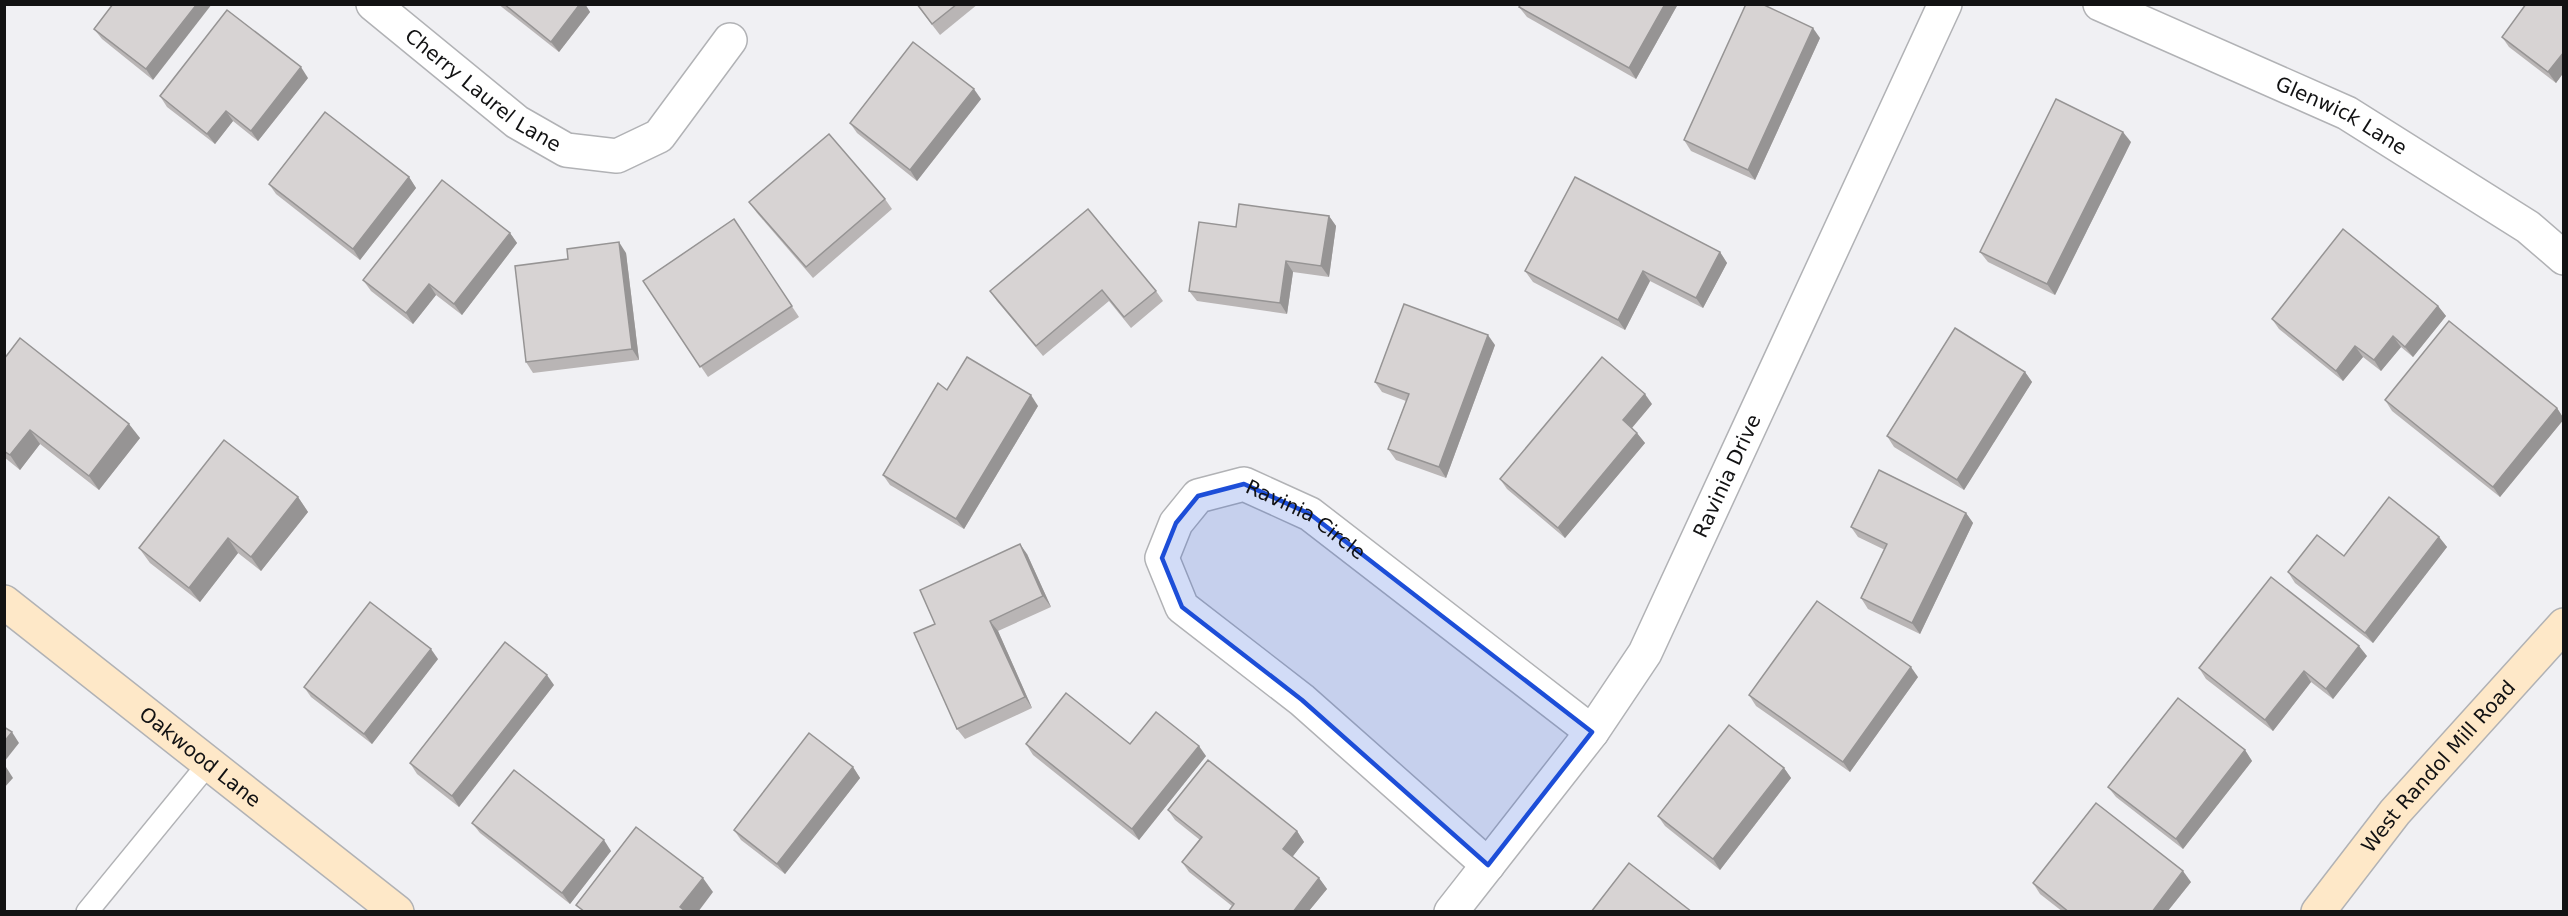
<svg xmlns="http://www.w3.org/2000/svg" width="2568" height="916" font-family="'DejaVu Sans',sans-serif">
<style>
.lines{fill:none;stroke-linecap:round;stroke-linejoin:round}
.lane-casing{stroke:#b1b2b5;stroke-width:24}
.street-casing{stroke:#b1b2b5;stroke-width:36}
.secondary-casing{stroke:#b1b2b5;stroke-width:36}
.lane{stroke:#fff;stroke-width:21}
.street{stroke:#fff;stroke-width:33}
.secondary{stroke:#fee8c8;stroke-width:33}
.wall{fill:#b9b5b5}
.shaded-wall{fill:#969494}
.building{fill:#d7d3d3;stroke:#969494;stroke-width:1.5}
.marked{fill:#1d4ed8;fill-opacity:0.2;stroke:#1d4ed8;stroke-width:4.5;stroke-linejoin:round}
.labels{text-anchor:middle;stroke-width:4.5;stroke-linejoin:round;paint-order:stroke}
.street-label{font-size:20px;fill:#121213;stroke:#f0f0f3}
</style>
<rect width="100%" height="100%" fill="#f0f0f3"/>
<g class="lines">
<defs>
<polyline id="lane" points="87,912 208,764"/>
<g id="street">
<path id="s1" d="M373,4L517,122L566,150L617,156L659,136L730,40"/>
<path id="s2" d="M2100,4L2347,113L2528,227L2564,258"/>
<path id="s3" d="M1488,865L1302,700L1182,607L1162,558L1176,523L1198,496L1244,484L1310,514L1592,732"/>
<path id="s4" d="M1451,912L1592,732L1645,653L1945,4"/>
</g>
<g id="secondary">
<path id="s5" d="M4,602L397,912"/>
<path id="s6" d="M2318,912L2395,812L2564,625"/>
</g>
</defs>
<!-- lane casing -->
<use href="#lane" class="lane-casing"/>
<!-- street casing -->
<use href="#street" class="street-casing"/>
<!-- secondary casing -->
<use href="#secondary" class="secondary-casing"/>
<!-- lane -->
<use href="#lane" class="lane"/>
<!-- street -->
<use href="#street" class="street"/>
<!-- secondary -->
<use href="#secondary" class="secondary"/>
</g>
<!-- wall -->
<g class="wall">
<polygon points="113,4 153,80 102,39 94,29"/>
<polygon points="498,4 585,4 590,12 559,52"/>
<polygon points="916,4 978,4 940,35"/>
<polygon points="1521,4 1678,4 1636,79 1527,17 1519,7"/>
<polygon points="2564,4 2564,72 2556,83 2509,47 2502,37"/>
<polygon points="1820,38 1755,180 1691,151 1684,140"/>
<polygon points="308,78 258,141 233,121 215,144 167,107 160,96"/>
<polygon points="981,99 917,181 857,133 850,123"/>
<polygon points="2131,142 2055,295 1988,262 1980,252"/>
<polygon points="409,177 416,188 360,260 276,194 269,184"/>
<polygon points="885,199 892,209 813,278 757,213 749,202"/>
<polygon points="1329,216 1336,226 1329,277 1293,272 1287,314 1197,301 1189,291 1236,227"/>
<polygon points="734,219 799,317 708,377 643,281"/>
<polygon points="510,233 517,243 462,315 436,295 413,324 371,291 363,280"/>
<polygon points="1720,252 1727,263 1703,308 1650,281 1625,330 1533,282 1525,271"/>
<polygon points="626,253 639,360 533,373 526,362 568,259"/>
<polygon points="990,291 1156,291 1163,301 1131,328 1109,301 1043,356 997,301"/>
<polygon points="2438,306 2446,316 2413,357 2401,347 2381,371 2363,357 2343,381 2279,329 2272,319"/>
<polygon points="1495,345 1446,478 1396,460 1388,449 1406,401 1382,392 1375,382"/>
<polygon points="4,359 140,438 99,490 40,444 20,470 4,457"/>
<polygon points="2025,372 2032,382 1964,490 1894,447 1887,436"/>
<polygon points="947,390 1038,406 964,529 890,485 883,475"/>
<polygon points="2385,400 2557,408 2564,419 2500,497 2392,411"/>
<polygon points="1652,404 1632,428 1645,443 1565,538 1507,489 1500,479"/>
<polygon points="298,497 308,512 261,571 238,553 200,602 150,563 139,548"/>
<polygon points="1966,513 1973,523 1920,634 1868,609 1861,598 1885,550 1858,537 1851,527"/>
<polygon points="2439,537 2447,547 2373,643 2295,583 2288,572 2344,556"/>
<polygon points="1027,554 1051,607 998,631 1032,708 965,739 957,729 935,624"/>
<polygon points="2367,656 2333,699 2311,682 2273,731 2206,679 2199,668"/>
<polygon points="438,659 372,744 311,697 304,687"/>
<polygon points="1918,677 1850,772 1756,706 1749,695"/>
<polygon points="554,685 459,807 417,774 410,763"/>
<polygon points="1026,744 1130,744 1206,756 1139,840 1033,755"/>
<polygon points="2245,750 2252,761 2183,849 2116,797 2108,787"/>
<polygon points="853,767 860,778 785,874 741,840 734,830"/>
<polygon points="1784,768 1791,778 1720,870 1665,826 1658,816"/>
<polygon points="1168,810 1297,831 1304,842 1292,857 1319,878 1327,889 1308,912 1228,912 1232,906 1189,872 1182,862 1200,840 1175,820"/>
<polygon points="472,823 611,851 570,904 480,833"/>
<polygon points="2191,882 2167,912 2063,912 2040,894 2033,883"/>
</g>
<!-- shaded-wall -->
<g class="shaded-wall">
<polygon points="197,4 212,4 153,80 146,69"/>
<polygon points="580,4 585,4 590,12 559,52 551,42"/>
<polygon points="1665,4 1678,4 1636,79 1629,68"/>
<polygon points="1813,28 1820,38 1755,180 1748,170"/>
<polygon points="2564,52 2564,72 2556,83 2548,72"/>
<polygon points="301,67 308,78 258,141 251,131"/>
<polygon points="974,89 981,99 917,181 910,170"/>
<polygon points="226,111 233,121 215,144 207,134"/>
<polygon points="2123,132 2131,142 2055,295 2047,284"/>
<polygon points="409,177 416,188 360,260 353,249"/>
<polygon points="1329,216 1336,226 1329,277 1321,266"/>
<polygon points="510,233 517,243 462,315 454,304"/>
<polygon points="619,242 626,253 639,360 632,349"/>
<polygon points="1720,252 1727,263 1703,308 1696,298"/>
<polygon points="1286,261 1293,272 1287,314 1280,303"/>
<polygon points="1643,271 1650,281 1625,330 1618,320"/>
<polygon points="429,284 436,295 413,324 406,313"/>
<polygon points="2438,306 2446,316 2413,357 2405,347"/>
<polygon points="1488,335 1495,345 1446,478 1439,467"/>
<polygon points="2393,336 2401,347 2381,371 2374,360"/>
<polygon points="2355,346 2363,357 2343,381 2336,371"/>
<polygon points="2025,372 2032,382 1964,490 1957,480"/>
<polygon points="1645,394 1652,404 1630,430 1623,420"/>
<polygon points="1031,395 1038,406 964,529 956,519"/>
<polygon points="2557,408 2564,419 2500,497 2493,487"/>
<polygon points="129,424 140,438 99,490 89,476"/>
<polygon points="30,430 40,444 20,470 10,455"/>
<polygon points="1637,433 1645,443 1565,538 1558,528"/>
<polygon points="298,497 308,512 261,571 251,557"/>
<polygon points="1966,513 1973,523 1920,634 1912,623"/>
<polygon points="2439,537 2447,547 2373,643 2365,633"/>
<polygon points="228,538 238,553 200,602 189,588"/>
<polygon points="1020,544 1027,554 1051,607 1043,596"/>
<polygon points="990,621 998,631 1032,708 1025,697"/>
<polygon points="2359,646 2367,656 2333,699 2326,689"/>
<polygon points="431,649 438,659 372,744 364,734"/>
<polygon points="1911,667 1918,677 1850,772 1843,762"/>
<polygon points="2304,671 2311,682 2273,731 2265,720"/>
<polygon points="547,675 554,685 459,807 452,796"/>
<polygon points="12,732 19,743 4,762 4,742"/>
<polygon points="1199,746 1206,756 1139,840 1132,829"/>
<polygon points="2245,750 2252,761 2183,849 2176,839"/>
<polygon points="6,767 13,778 4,788 4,769"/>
<polygon points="853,767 860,778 785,874 777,864"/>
<polygon points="1784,768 1791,778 1720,870 1713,859"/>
<polygon points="1297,831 1304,842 1290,860 1283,849"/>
<polygon points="604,840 611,851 570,904 562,893"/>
<polygon points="2183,871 2191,882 2167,912 2152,912"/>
<polygon points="703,878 713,892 698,912 684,912 680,907"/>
<polygon points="1319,878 1327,889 1308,912 1293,912"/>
</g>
<!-- building -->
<g class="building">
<polygon points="113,4 197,4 146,69 94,29"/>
<polygon points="504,4 580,4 551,42"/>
<polygon points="917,4 957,4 932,24"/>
<polygon points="1521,4 1665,4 1629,68 1519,7"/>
<polygon points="1746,4 1762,4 1813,28 1748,170 1684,140"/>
<polygon points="2526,4 2564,4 2564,52 2548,72 2502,37"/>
<polygon points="227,10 301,67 251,131 226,111 207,134 160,96"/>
<polygon points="913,42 974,89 910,170 850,123"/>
<polygon points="2056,99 2123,132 2047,284 1980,252"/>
<polygon points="325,112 409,177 353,249 269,184"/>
<polygon points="829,134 885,199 806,267 749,202"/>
<polygon points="1575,177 1720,252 1696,298 1643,271 1618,320 1525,271"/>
<polygon points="442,180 510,233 454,304 429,284 406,313 363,280"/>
<polygon points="1239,204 1329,216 1321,266 1286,261 1280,303 1189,291 1199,222 1236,227"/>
<polygon points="1088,209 1156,291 1124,317 1102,290 1036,346 990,291"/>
<polygon points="734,219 792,306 700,367 643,281"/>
<polygon points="2343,229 2438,306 2405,347 2393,336 2374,360 2355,346 2336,371 2272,319"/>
<polygon points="619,242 632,349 526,362 515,266 568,259 567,249"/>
<polygon points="1404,304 1488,335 1439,467 1388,449 1409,394 1375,382"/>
<polygon points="2449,321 2557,408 2493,487 2385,400"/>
<polygon points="1955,328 2025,372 1957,480 1887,436"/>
<polygon points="20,338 129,424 89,476 30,430 10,455 4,451 4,359"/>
<polygon points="967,357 1031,395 956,519 883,475 938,383 947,390"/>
<polygon points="1602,357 1645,394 1623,420 1637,433 1558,528 1500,479"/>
<polygon points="224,440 298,497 251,557 228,538 189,588 139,548"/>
<polygon points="1879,470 1966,513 1912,623 1861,598 1887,544 1851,527"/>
<polygon points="2389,497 2439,537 2365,633 2288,572 2317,535 2344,556"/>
<polygon points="1020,544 1043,596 990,621 1025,697 957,729 914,633 935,624 920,590"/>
<polygon points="2271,577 2359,646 2326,689 2304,671 2265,720 2199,668"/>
<polygon points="1817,601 1911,667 1843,762 1749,695"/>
<polygon points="370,602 431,649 364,734 304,687"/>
<polygon points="505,642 547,675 452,796 410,763"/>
<polygon points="1066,693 1130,744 1156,712 1199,746 1132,829 1026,744"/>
<polygon points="2178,698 2245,750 2176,839 2108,787"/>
<polygon points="1729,725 1784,768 1713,859 1658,816"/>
<polygon points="4,727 12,732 4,742"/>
<polygon points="809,733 853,767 777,864 734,830"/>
<polygon points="1208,760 1297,831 1283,849 1319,878 1293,912 1228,912 1234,904 1182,862 1202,837 1168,810"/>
<polygon points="514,770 604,840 562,893 472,823"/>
<polygon points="2096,803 2183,871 2152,912 2069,912 2033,883"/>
<polygon points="636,827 703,878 680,907 686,912 585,912 576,905"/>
<polygon points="1629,863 1692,912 1591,912"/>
</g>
<!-- marked area -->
<path class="marked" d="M1244,484L1310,514L1592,732L1488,865L1302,700L1182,607L1162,558L1176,523L1198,496Z"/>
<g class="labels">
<!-- street labels -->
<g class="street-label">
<text dy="7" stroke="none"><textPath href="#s1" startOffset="140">Cherry Laurel Lane</textPath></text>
<text dy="7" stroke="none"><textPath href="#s2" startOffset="266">Glenwick Lane</textPath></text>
<text dy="7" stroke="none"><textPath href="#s4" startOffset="519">Ravinia Drive</textPath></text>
<text dy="7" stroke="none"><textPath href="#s3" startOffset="645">Ravinia Circle</textPath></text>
<text dy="7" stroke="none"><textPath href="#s5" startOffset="250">Oakwood Lane</textPath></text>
<text dy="7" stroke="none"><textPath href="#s6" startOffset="189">West Randol Mill Road</textPath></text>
</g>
</g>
<!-- border -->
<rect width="2568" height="916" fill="none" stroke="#121213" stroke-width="12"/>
</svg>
